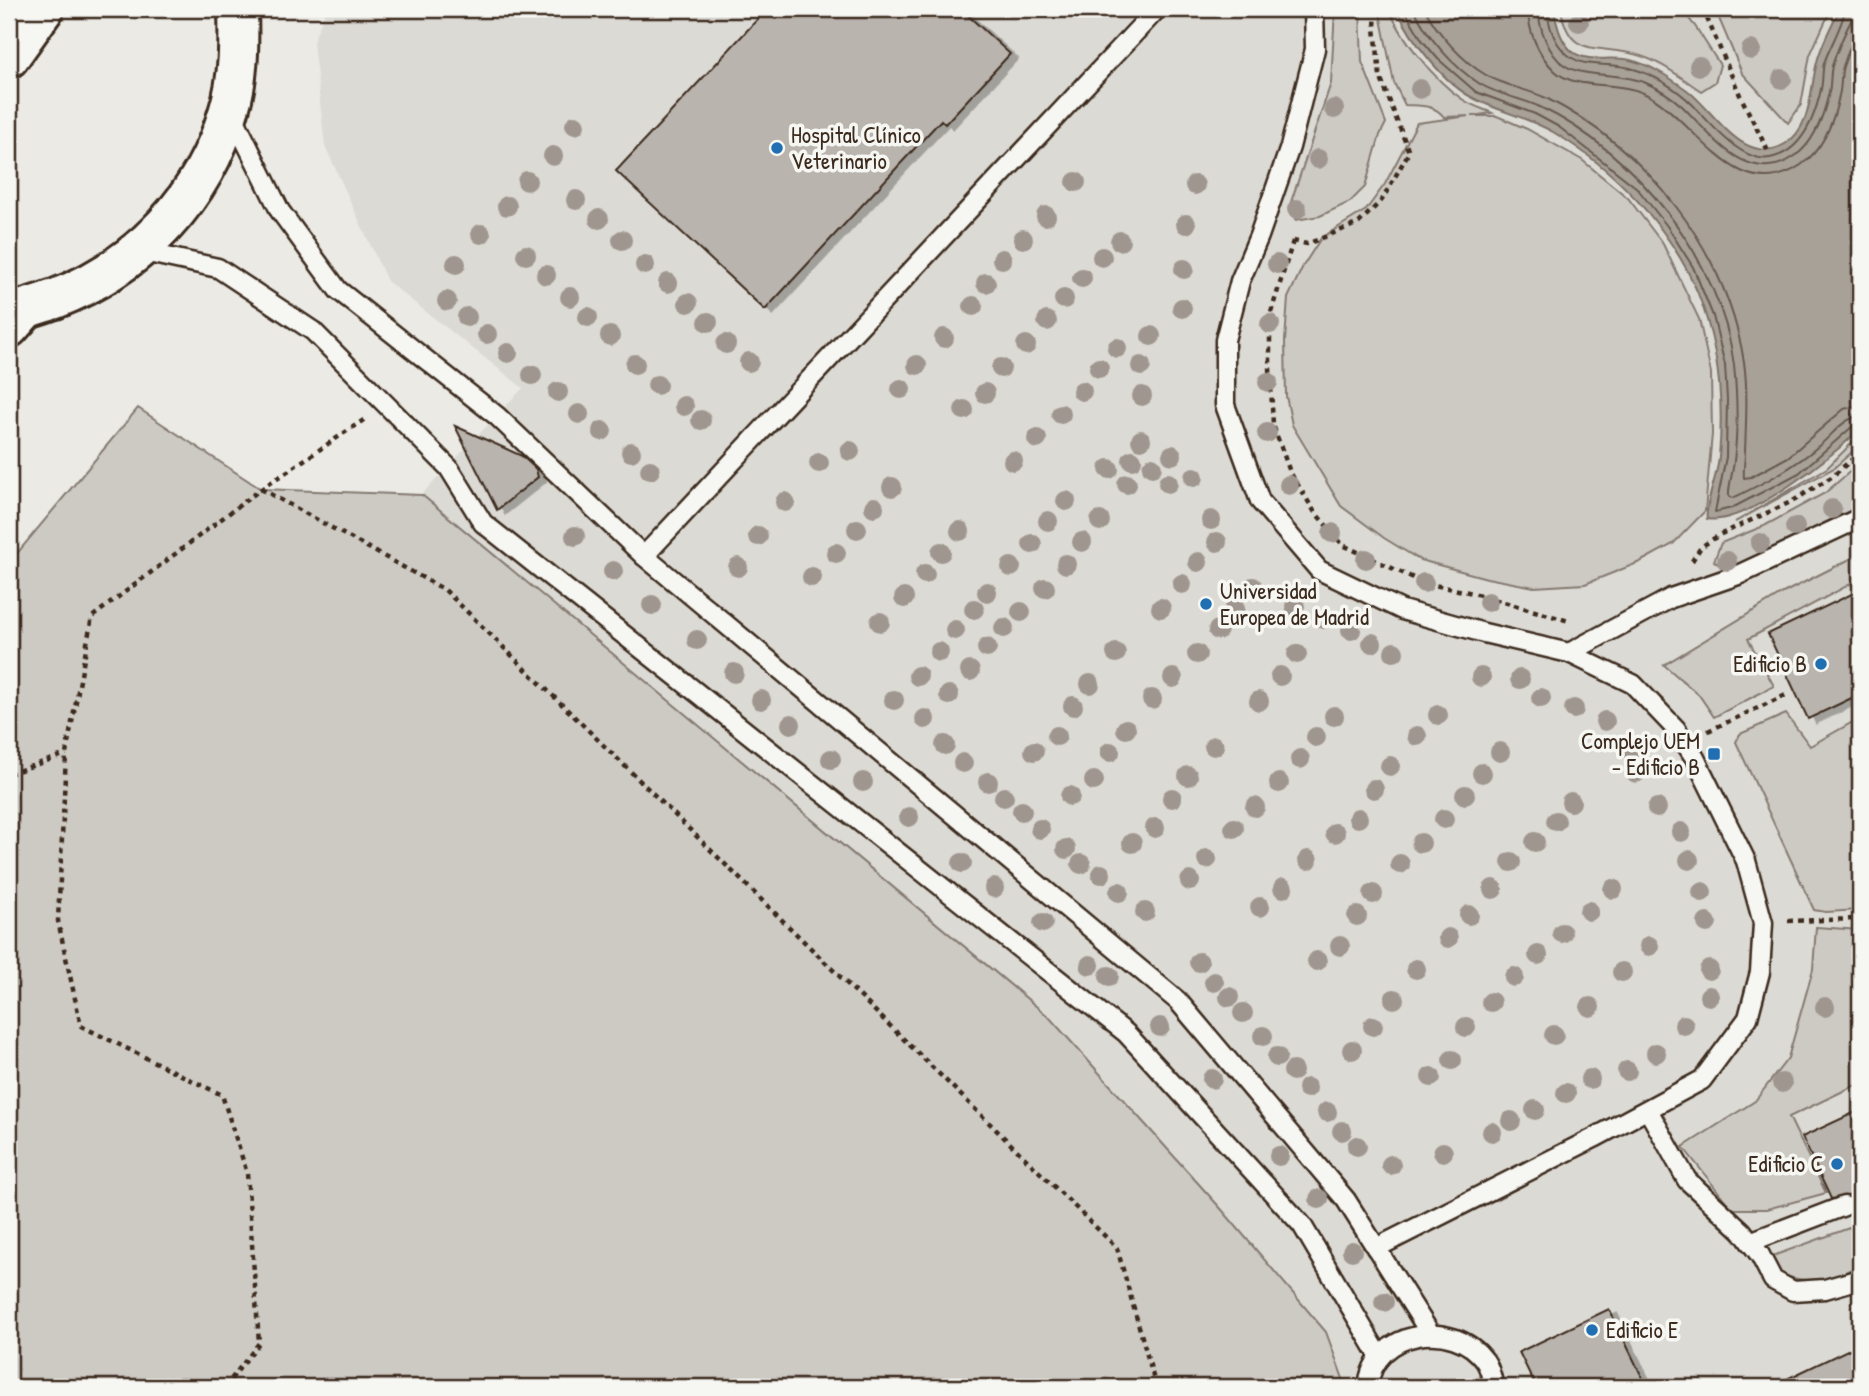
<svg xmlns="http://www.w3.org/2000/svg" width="1869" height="1396" font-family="'Patrick Hand',sans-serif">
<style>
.built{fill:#dcdad4}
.green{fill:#cdcac4;stroke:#847a71;stroke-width:2}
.water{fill:#a8a198;stroke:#7c7167;stroke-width:2}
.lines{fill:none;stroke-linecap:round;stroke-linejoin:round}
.shore{stroke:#675a4f;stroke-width:2}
.building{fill:#bab4ae;stroke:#3b2a1e;stroke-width:2;filter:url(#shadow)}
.lane-casing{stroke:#3b2a1e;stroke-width:23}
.secondary-casing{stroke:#3b2a1e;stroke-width:44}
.highway-casing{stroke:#3b2a1e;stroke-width:44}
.path{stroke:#3b2a1e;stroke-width:4.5;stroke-dasharray:5 5;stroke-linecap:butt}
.lane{stroke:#f6f6f2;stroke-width:18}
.secondary{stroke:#f6f6f2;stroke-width:38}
.highway{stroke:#f6f6f2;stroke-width:38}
.tree{fill:#9f968f}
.poi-dot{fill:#1f6fb2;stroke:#f6f6f2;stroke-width:2.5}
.labels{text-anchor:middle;stroke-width:7;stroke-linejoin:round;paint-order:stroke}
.poi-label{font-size:23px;fill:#3b2a1e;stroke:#f6f6f2;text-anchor:start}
</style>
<defs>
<filter id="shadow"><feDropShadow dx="8" dy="4.5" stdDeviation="0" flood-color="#0004"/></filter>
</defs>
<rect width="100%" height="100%" fill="#ebeae5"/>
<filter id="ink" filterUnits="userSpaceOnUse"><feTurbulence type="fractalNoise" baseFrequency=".0143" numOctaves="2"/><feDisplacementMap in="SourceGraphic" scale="14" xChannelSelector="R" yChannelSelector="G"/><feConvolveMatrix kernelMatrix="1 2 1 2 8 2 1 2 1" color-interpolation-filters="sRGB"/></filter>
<g filter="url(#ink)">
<!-- built -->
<polygon class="built" points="326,9 1860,9 1860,1387 1346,1387 1326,1332 1223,1211 1049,1017 421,495 523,388 387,281 325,146 313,42"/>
<!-- green -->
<g class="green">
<polygon points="1335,9 1360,9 1362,62 1386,123 1380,135 1365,187 1350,202 1320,216 1296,220 1289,208 1331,83"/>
<path d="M1379,9H1389C1402,39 1434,80 1462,99C1470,105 1483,109 1492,113L1472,116H1497L1527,129L1582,160L1628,198L1663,244L1699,319L1711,373L1712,434L1705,511L1673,544L1640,562L1585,584L1534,587L1487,578L1420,560L1384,538L1341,506L1292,425L1286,396L1285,341L1288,298L1303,266L1321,238L1366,210L1385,184L1417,123L1469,116L1444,117C1434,104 1420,106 1405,105L1394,83Z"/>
<path d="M1561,9H1681L1695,26L1720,65L1715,82L1701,91C1680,77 1659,60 1634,54C1597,44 1569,59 1561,9Z"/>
<polygon points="1715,9 1831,9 1810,55 1801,105 1788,123 1742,73"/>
<polygon points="138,408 261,489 422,495 1049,1017 1223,1211 1326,1332 1346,1387 9,1387 9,563"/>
<polygon points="1860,435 1860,445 1834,468 1735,522 1827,468"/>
<polygon points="1860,463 1860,506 1726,570 1714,561 1721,543 1764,526 1825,493"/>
<polygon points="1860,554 1860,579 1748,639 1774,686 1714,717 1699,695 1664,665 1783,593"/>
<polygon points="1786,714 1810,746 1860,718 1860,910 1826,912 1814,910 1736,742 1740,734"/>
<polygon points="1816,927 1860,930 1860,1083 1789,1117 1826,1193 1767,1209 1732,1209 1683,1147 1755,1101 1788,1058 1813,969"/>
<path d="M1860,1224V1265C1825,1282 1818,1285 1780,1275L1770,1257Z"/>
</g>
<!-- water -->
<path class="water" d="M1397,9H1554C1556,23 1561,43 1573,52C1587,63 1613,56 1630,60C1651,65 1669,77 1687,90C1714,110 1743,168 1785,144C1812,128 1810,88 1817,62C1820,49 1833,21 1840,9H1860V429C1833,456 1745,526 1707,519C1704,507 1718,474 1719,457C1724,401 1718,343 1697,291C1669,226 1614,168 1553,132C1529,118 1501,112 1475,99C1445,85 1410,39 1397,9Z"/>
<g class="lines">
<!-- shore -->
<g class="shore">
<polyline points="1404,9 1422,40 1438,59 1476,92 1535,114 1559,127 1637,188 1667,226 1693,267 1713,316 1725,365 1727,400 1726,457 1715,512 1732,508 1799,473 1853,426 1860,425"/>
<path d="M1414,9C1427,37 1453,67 1480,84C1498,95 1521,98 1540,107C1635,152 1721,259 1734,365C1737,396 1738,430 1734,461C1733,472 1728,487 1729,497L1733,498C1764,483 1795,467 1821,444C1833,434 1845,417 1860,416"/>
<path d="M1425,9C1437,33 1463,62 1486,75C1504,86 1527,89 1546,98C1647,149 1726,249 1744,362C1748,391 1746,422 1745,452C1745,461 1743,470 1744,478L1751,477L1788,457L1844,409L1860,405"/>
<path d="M1528,9C1528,31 1538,55 1555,71C1574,90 1616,81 1641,92C1693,113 1734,211 1801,165C1824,149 1835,118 1840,91C1841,85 1841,77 1842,70C1845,59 1854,36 1860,26"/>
<path d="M1538,9C1539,27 1548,54 1564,65C1582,78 1621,72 1646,83C1658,88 1672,97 1682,106C1711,134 1748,189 1795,156C1815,142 1824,115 1829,92C1831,83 1830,74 1832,66C1837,50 1845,32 1853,17L1854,9"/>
<path d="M1547,9C1548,21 1551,33 1558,44C1578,73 1601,60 1630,68C1653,74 1676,88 1693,105C1710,123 1742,163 1770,158C1802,152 1815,117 1821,89C1823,81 1822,71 1824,63C1829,48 1844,23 1845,9"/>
</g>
</g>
<!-- building -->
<g class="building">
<polygon points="767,9 961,9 1010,54 945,124 941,120 765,310 616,171"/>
<polygon points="455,426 522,456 536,469 538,477 497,510"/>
<polygon points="1860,590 1860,694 1808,719 1768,634"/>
<polygon points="1860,1110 1860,1190 1848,1196 1831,1199 1802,1137"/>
<polygon points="1609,1309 1647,1387 1536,1387 1519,1352"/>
<polygon points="1860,1344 1860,1387 1770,1387"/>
</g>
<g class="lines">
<defs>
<g id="lane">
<polyline points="1314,9 1315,49 1290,147 1259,236 1240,281 1225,340 1225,405 1260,501 1319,570 1402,610 1484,633 1569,653 1633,684 1676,729 1695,758 1746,861 1763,923 1760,972 1748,1018 1702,1080 1594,1138 1376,1248"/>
<polyline points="232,114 280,211 338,290 497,416 644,556 1178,1001 1346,1200 1430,1333"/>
<polyline points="139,251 218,268 313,331 449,468 483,523 1126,1033 1302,1225 1380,1357"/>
<polyline points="644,556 1157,9"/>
<polyline points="1569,653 1671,598 1738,575 1860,518"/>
<polyline points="1648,1110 1687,1180 1742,1231 1760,1255 1773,1280 1793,1291 1825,1289 1860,1279"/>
<polyline points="1750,1242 1844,1206"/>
<path d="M1368,1387C1373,1330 1454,1317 1485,1361C1490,1368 1492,1379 1494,1387"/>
</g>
<path id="secondary" d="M9,312C25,310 39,304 55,299C140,266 204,198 229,110C239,77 239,43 238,9"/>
<g id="highway">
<polyline points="9,58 44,9"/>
<polyline points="9,328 25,310"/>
</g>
</defs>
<!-- lane casing -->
<use href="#lane" class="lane-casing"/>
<!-- secondary casing -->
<use href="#secondary" class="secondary-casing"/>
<!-- highway casing -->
<use href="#highway" class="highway-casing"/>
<!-- path -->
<g class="path">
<polyline points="1703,9 1740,95 1768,151"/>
<polyline points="1293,241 1270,316 1270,368 1273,425 1290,472 1314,511 1343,545 1424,583 1473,593 1569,621"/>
<polyline points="1293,241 1307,244 1359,223 1382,200 1409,152 1380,76 1375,28 1376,9"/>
<polyline points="261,489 445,590 1117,1248 1156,1387"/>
<polyline points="1692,561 1701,547 1719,535 1793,501 1833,476 1860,452"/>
<polyline points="1708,731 1786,695"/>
<polyline points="9,774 66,754"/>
<polyline points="1788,921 1860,919"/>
<polyline points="225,1387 259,1343 247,1173 222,1095 81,1026 58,921 66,754 92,617 261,489 365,419"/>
</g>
<!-- lane -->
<use href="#lane" class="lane"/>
<!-- secondary -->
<use href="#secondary" class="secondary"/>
<!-- highway -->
<use href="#highway" class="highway"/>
</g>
<!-- trees -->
<g class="tree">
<circle cx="1579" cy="22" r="10"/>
<circle cx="1751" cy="50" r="10"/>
<circle cx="1699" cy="66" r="10"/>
<circle cx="1782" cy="79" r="10"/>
<circle cx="1420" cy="89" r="10"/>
<circle cx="1334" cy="109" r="10"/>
<circle cx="575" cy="125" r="10"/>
<circle cx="553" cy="156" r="10"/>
<circle cx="1318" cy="159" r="10"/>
<circle cx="527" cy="181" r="10"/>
<circle cx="1076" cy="182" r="10"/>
<circle cx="1195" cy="185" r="10"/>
<circle cx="576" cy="200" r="10"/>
<circle cx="507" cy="206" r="10"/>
<circle cx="1297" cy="209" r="10"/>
<circle cx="1046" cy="216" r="10"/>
<circle cx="599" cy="219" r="10"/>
<circle cx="1186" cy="224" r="10"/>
<circle cx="481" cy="234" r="10"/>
<circle cx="1023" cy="239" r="10"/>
<circle cx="622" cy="240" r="10"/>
<circle cx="1120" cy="241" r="10"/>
<circle cx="526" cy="255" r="10"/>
<circle cx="1102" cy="257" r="10"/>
<circle cx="1002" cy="259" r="10"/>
<circle cx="456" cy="264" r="10"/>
<circle cx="1277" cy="264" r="10"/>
<circle cx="645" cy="265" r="10"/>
<circle cx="1184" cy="269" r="10"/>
<circle cx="546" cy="275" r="10"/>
<circle cx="1082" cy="278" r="10"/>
<circle cx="668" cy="283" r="10"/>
<circle cx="986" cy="283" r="10"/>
<circle cx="570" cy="297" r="10"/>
<circle cx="1064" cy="299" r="10"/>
<circle cx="447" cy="301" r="10"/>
<circle cx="688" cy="303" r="10"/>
<circle cx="973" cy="306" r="10"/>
<circle cx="1182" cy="308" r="10"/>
<circle cx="467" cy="317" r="10"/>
<circle cx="588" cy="317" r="10"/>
<circle cx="1047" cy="321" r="10"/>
<circle cx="708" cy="322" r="10"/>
<circle cx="1270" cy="324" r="10"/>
<circle cx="487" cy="334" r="10"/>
<circle cx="610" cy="336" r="10"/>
<circle cx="1151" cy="336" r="10"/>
<circle cx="944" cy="338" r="10"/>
<circle cx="726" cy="344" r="10"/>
<circle cx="1026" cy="345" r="10"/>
<circle cx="1117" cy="348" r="10"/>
<circle cx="508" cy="353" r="10"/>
<circle cx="749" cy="362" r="10"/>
<circle cx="635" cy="364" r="10"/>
<circle cx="917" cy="365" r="10"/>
<circle cx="1141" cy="366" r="10"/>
<circle cx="1001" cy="368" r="10"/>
<circle cx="1099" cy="368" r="10"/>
<circle cx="532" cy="375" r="10"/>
<circle cx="1268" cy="382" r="10"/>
<circle cx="657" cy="385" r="10"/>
<circle cx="901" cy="389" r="10"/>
<circle cx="1082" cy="391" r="10"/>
<circle cx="558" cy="392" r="10"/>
<circle cx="985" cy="393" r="10"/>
<circle cx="1142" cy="396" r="10"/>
<circle cx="684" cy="406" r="10"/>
<circle cx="964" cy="410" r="10"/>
<circle cx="579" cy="414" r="10"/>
<circle cx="1061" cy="414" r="10"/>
<circle cx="701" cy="420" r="10"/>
<circle cx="602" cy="431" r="10"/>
<circle cx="1267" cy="433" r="10"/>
<circle cx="1037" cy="439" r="10"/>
<circle cx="1141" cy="440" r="10"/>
<circle cx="850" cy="451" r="10"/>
<circle cx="631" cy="452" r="10"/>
<circle cx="1172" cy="455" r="10"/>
<circle cx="1132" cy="460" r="10"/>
<circle cx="1013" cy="461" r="10"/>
<circle cx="819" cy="463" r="10"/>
<circle cx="1152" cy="467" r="10"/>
<circle cx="1109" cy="469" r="10"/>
<circle cx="650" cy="470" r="10"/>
<circle cx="1194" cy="477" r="10"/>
<circle cx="1168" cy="483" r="10"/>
<circle cx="1127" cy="484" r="10"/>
<circle cx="1289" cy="485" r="10"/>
<circle cx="892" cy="487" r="10"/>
<circle cx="1066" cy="501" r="10"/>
<circle cx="785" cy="502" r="10"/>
<circle cx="874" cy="507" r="10"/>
<circle cx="1832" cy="509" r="10"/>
<circle cx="1211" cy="520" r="10"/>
<circle cx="1048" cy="521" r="10"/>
<circle cx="1100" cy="521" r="10"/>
<circle cx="1795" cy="527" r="10"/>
<circle cx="857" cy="529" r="10"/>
<circle cx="960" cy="531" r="10"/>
<circle cx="1332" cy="533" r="10"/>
<circle cx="575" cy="536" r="10"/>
<circle cx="758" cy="536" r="10"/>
<circle cx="1082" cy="542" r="10"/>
<circle cx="1217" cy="542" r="10"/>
<circle cx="1760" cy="543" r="10"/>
<circle cx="1032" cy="544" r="10"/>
<circle cx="941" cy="552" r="10"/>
<circle cx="836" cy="553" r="10"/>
<circle cx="1366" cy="559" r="10"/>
<circle cx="1727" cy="561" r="10"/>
<circle cx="1198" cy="562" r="10"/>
<circle cx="1066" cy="564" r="10"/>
<circle cx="738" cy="567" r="10"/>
<circle cx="1011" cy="567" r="10"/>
<circle cx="613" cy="571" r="10"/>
<circle cx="925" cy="574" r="10"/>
<circle cx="812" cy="577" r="10"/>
<circle cx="1424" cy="583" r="10"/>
<circle cx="1182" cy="584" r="10"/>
<circle cx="1253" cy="587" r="10"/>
<circle cx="1045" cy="588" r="10"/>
<circle cx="987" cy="592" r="10"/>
<circle cx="904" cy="598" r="10"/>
<circle cx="1488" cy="602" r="10"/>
<circle cx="652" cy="605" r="10"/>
<circle cx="1295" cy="606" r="10"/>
<circle cx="1161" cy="608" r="10"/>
<circle cx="1235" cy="608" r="10"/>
<circle cx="974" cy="609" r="10"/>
<circle cx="1021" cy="612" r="10"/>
<circle cx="1323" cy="619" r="10"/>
<circle cx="880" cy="622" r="10"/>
<circle cx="1004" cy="628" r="10"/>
<circle cx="955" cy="630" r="10"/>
<circle cx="1218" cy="630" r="10"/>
<circle cx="1351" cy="630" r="10"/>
<circle cx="697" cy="640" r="10"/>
<circle cx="1372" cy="643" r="10"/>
<circle cx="987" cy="648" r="10"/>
<circle cx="939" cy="652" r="10"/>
<circle cx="1394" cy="652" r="10"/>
<circle cx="1116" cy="653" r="10"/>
<circle cx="1197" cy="654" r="10"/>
<circle cx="1297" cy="654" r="10"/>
<circle cx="970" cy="671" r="10"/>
<circle cx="734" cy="673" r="10"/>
<circle cx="918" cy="676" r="10"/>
<circle cx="1280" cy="676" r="10"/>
<circle cx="1481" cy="677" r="10"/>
<circle cx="1173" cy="678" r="10"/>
<circle cx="1520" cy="679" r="10"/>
<circle cx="1090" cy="684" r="10"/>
<circle cx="949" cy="695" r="10"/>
<circle cx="1541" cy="698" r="10"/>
<circle cx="1152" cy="699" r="10"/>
<circle cx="761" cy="700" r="10"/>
<circle cx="894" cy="700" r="10"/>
<circle cx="1259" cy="701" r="10"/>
<circle cx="1073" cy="706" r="10"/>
<circle cx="1574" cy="709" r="10"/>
<circle cx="1438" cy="715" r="10"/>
<circle cx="1334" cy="716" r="10"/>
<circle cx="925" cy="719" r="10"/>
<circle cx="1605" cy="721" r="10"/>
<circle cx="791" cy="724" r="10"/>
<circle cx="1126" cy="729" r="10"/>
<circle cx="1057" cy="736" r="10"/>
<circle cx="1417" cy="736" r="10"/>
<circle cx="1316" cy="737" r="10"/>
<circle cx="945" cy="745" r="10"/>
<circle cx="1214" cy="746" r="10"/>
<circle cx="1631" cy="750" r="10"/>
<circle cx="1034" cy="751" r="10"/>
<circle cx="1110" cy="752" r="10"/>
<circle cx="1500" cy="752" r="10"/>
<circle cx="831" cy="759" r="10"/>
<circle cx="1300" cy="759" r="10"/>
<circle cx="963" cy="763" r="10"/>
<circle cx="1390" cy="766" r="10"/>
<circle cx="1482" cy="773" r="10"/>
<circle cx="1636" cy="773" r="10"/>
<circle cx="1188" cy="776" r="10"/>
<circle cx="1094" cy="781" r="10"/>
<circle cx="863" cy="782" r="10"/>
<circle cx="988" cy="782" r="10"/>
<circle cx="1279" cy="783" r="10"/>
<circle cx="1374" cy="789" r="10"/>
<circle cx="1465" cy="795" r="10"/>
<circle cx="1070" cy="796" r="10"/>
<circle cx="1004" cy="797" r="10"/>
<circle cx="1172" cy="798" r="10"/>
<circle cx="1571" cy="802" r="10"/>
<circle cx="1255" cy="807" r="10"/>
<circle cx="1657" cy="808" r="10"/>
<circle cx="1022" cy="811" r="10"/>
<circle cx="909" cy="817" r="10"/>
<circle cx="1358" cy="818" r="10"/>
<circle cx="1444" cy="819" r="10"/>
<circle cx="1556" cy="821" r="10"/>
<circle cx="1155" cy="828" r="10"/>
<circle cx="1234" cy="828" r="10"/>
<circle cx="1040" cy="829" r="10"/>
<circle cx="1681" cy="832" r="10"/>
<circle cx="1335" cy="833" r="10"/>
<circle cx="1535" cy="842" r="10"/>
<circle cx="1132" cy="843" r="10"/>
<circle cx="1421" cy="843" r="10"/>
<circle cx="1066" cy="849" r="10"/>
<circle cx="1207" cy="859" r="10"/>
<circle cx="1308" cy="860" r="10"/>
<circle cx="1689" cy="860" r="10"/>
<circle cx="1511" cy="862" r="10"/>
<circle cx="962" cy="863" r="10"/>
<circle cx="1081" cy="864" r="10"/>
<circle cx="1400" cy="864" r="10"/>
<circle cx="1101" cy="874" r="10"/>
<circle cx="1190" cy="881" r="10"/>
<circle cx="994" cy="888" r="10"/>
<circle cx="1283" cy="888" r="10"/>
<circle cx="1493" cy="889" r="10"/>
<circle cx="1613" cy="889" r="10"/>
<circle cx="1119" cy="892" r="10"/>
<circle cx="1702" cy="892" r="10"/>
<circle cx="1373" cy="894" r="10"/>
<circle cx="1260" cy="907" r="10"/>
<circle cx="1589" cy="911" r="10"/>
<circle cx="1145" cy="912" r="10"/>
<circle cx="1469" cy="915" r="10"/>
<circle cx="1357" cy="916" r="10"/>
<circle cx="1043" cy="923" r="10"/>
<circle cx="1707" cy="923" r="10"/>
<circle cx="1562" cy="933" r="10"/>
<circle cx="1448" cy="938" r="10"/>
<circle cx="1340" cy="946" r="10"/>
<circle cx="1649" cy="946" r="10"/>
<circle cx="1538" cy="955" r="10"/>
<circle cx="1317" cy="961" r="10"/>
<circle cx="1199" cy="962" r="10"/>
<circle cx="1090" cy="965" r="10"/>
<circle cx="1416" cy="969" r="10"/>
<circle cx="1709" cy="970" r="10"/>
<circle cx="1622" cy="972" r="10"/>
<circle cx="1109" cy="976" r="10"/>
<circle cx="1514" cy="977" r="10"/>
<circle cx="1214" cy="982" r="10"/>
<circle cx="1709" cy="996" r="10"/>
<circle cx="1229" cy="997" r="10"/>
<circle cx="1394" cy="999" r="10"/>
<circle cx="1491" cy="1002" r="10"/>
<circle cx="1590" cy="1007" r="10"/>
<circle cx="1825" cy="1007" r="10"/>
<circle cx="1243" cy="1013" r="10"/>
<circle cx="1684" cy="1025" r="10"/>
<circle cx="1373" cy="1026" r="10"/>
<circle cx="1160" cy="1027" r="10"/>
<circle cx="1466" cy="1027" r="10"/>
<circle cx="1554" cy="1035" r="10"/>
<circle cx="1263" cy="1036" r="10"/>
<circle cx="1352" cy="1050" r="10"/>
<circle cx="1656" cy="1053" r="10"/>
<circle cx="1277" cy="1057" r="10"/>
<circle cx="1452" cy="1060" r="10"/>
<circle cx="1293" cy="1071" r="10"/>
<circle cx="1627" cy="1071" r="10"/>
<circle cx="1431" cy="1077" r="10"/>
<circle cx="1212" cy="1079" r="10"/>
<circle cx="1590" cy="1079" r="10"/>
<circle cx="1782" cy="1083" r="10"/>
<circle cx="1307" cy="1088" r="10"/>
<circle cx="1566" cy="1093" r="10"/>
<circle cx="1535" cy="1110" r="10"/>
<circle cx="1327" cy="1112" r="10"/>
<circle cx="1511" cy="1121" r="10"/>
<circle cx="1342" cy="1131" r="10"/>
<circle cx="1492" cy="1132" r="10"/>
<circle cx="1357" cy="1146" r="10"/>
<circle cx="1443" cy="1152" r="10"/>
<circle cx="1279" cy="1156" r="10"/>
<circle cx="1391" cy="1165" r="10"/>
<circle cx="1319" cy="1199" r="10"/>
<circle cx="1352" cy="1251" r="10"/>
<circle cx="1384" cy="1302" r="10"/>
</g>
</g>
<!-- markers -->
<g class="poi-dot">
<circle cx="777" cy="148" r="7"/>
<circle cx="1206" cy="604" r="7"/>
<circle cx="1821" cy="664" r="7"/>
<rect x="1707" y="747" width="14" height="14" rx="3.5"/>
<circle cx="1837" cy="1164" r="7"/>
<circle cx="1592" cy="1330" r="7"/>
</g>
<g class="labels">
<!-- poi labels -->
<g class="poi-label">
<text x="791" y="143">Hospital Clínico<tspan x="791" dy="26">Veterinario</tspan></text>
<text x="1220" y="599">Universidad<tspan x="1220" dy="26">Europea de Madrid</tspan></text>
<text x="1807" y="672" text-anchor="end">Edificio B</text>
<text x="1700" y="749" text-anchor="end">Complejo UEM<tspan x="1700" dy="26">- Edificio B</tspan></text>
<text x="1823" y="1172" text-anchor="end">Edificio C</text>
<text x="1606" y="1338">Edificio E</text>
</g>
</g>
<!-- margin -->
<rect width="1869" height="1396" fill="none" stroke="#f6f6f2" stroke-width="35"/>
<rect x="18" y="18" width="1834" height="1361" fill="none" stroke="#3b2a1e" stroke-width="2.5" filter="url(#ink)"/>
</svg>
